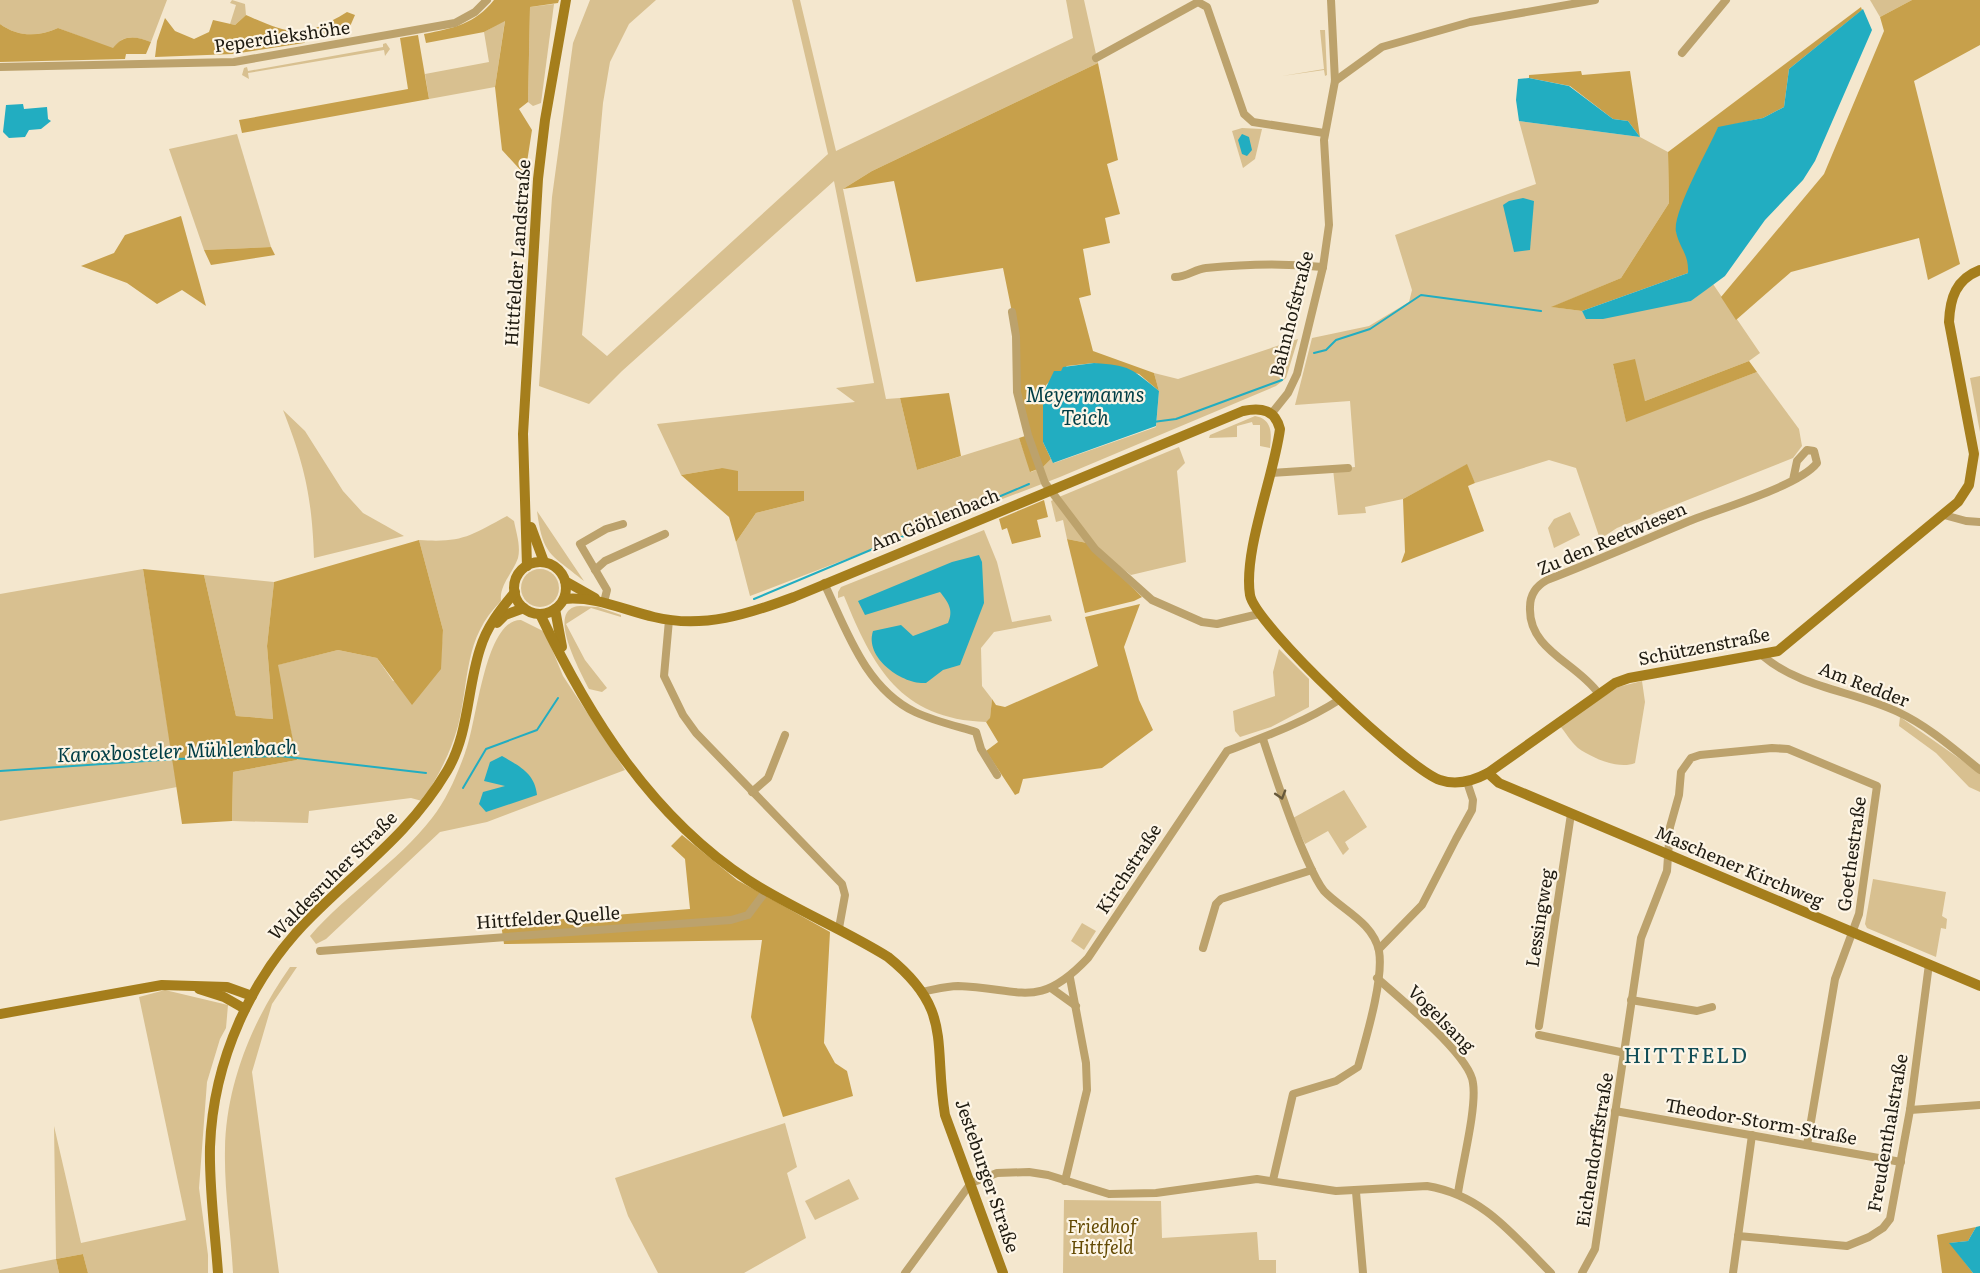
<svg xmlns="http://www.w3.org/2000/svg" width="1980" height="1273" font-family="Literata,serif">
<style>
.green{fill:#d8c090}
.forest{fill:#c7a04b}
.water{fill:#22adc1}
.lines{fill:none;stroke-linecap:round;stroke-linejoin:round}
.stream{stroke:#22adc1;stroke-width:2}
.street{stroke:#bca26c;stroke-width:8}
.secondary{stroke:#a57e1c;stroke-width:10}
.oneway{stroke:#66583a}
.labels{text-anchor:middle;stroke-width:4.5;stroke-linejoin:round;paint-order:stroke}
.street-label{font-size:18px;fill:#1f1b11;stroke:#fdf5e6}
.park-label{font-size:18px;font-style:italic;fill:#634902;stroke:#fdf5e6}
.water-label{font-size:20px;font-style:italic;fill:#003d45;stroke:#fdf5e6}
.quarter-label{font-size:21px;letter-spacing:1.5px;fill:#124e57;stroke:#fdf5e6}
</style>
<rect width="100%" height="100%" fill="#f4e7ce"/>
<!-- green -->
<g class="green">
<path d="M0,0H167L151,42C136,37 123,33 113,49L58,28C38,37 18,37 0,24Z"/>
<polygon points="232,0 245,4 246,15 235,25 230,24 236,5 230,3"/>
<polygon points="590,0 656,0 629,24 610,62 603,103 582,335 607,356 828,154 792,0 800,0 836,151 1073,38 1066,0 1084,0 1098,63 872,171 843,189 886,399 900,398 917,470 1019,438 1031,472 1043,467 1051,459 1054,463 1156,427 1159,391 1154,373 1178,379 1298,339 1286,378 1276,386 1060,477 750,596 736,542 756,513 804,501 804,491 738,491 722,468 681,475 657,424 855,402 836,388 874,383 834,181 622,371 589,404 539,386 552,197 573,43"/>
<polygon points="1870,0 1912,0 1880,17"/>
<polygon points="554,4 541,103 533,106 528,102 530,7"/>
<polygon points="505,20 495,87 429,99 425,74 489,62 484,32"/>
<polygon points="1320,30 1325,30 1327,75 1325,76 1324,70 1282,76 1324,69"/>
<polygon points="386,43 390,49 385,56 384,50 248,73 249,79 242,75 244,68 247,67 248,71 383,47 383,44"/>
<polygon points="1519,121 1640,137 1668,152 1669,203 1621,278 1552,307 1582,311 1587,319 1691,301 1713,284 1760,353 1749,361 1645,401 1613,364 1626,421 1757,372 1799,429 1802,446 1793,458 1617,528 1600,539 1576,468 1549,460 1475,483 1466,465 1403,499 1365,507 1366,513 1338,515 1333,469 1355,467 1350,401 1295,405 1312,338 1369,326 1409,302 1412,290 1395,235 1536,184"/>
<polygon points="1242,128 1262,129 1255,159 1243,168 1232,131"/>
<polygon points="237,134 271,247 204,250 169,149"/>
<polygon points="1980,376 1980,432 1970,378"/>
<path d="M283,410L305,431L343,491L363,513L404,536L314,558C312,498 305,466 283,410Z"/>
<path d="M1255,416C1272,419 1272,433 1270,448L1260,446V425H1253L1252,422L1237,426V437L1209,438L1210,435Z"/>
<polygon points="1179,447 1185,463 1177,471 1186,562 1131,575 1103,554 1059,497"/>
<polygon points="1055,499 1087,543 1067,539 1063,520 1056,522 1051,501"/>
<path d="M537,511L584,581C550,553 543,556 537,511Z"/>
<polygon points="1570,512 1580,535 1554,548 1548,528 1554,519"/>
<path d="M507,516L514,521C516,532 521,546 518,558C513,573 499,585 501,601C463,639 470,679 458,726C450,754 438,777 422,801L411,798L309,811L308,823L232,821L233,772L297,760L277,665L338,650L377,658L393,681L440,669L443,630L419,540C462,543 470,536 507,516Z"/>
<path d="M984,530L997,562L1012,622L1050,615L1052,621L994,632L981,648L982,686L992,699L990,719L986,722C900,719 873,667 844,596L838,598V592L841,587Z"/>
<polygon points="143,569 177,787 0,821 0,594"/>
<circle cx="540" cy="588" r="19"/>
<polygon points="204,575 274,582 267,646 273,719 236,716"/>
<path d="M580,606L598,607L621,615V617L591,608L566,624L585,660L607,688L602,692L589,689C581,672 544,608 580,606Z"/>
<path d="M521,620L545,632L563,676L625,770L487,822L440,832L326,939L316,944L310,936C347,893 397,863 432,818C447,799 457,775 465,753C477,725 484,619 521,620Z"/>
<polygon points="1279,649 1309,679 1309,707 1271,727 1240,737 1235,731 1233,711 1275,696 1273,672"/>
<path d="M1642,681L1645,702L1635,763C1619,770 1592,758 1578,748C1571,742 1566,733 1560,726L1618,687Z"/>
<polygon points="1900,717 1980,773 1980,792 1969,787 1936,753 1899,726"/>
<polygon points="1344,790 1367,827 1345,842 1349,849 1343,855 1328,831 1305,844 1293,818"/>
<polygon points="1873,879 1946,892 1942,916 1947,919 1946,929 1941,928 1936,957 1867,928 1865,924"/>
<polygon points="1082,923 1096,931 1084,950 1071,941"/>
<path d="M290,967H297L272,1004L252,1072L279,1273H233C231,1232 224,1190 225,1149C226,1084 253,1019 290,967Z"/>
<polygon points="165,990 228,1005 226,1028 220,1039 207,1082 199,1188 208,1255 208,1273 88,1273 83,1254 56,1259 59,1273 0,1273 0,1270 56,1259 54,1126 81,1243 186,1220 139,997"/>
<polygon points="785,1123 797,1167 787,1173 806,1238 744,1273 658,1273 628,1216 615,1178"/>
<polygon points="849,1179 859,1199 815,1220 805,1201"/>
<polygon points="1064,1200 1161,1201 1162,1238 1257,1232 1259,1260 1276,1260 1276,1273 1063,1273"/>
</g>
<!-- forest -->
<g class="forest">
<path d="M494,0H559L558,3L530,7L528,102L519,109L532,130L525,175L502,150L495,87L505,21L484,32L426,43L424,34C454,28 475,24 494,0Z"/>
<polygon points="1912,0 1980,0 1980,45 1914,81 1960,264 1928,280 1919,238 1791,272 1736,320 1721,297 1824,174 1884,31 1880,17"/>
<polygon points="1861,7 1862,10 1789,69 1784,107 1763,118 1718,128 1676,231 1689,259 1688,273 1582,311 1551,307 1621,278 1669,203 1668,152"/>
<path d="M347,12L355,15L348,31L311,36L304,43L233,54L155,57L157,41L165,18L175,31L194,39L209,32L213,20L235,25L246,15C291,35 303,39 347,12Z"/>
<path d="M0,24C18,37 38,37 58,28L113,48C123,34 136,36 151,42L146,54H126L125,59L0,62Z"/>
<polygon points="418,35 429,99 242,133 239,120 408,89 400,38"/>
<polygon points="1098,63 1118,160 1107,164 1120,214 1105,218 1110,243 1083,249 1091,295 1079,298 1093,351 1154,373 1159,391 1139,374 1094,363 1067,366 1046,385 1043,394 1043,442 1051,459 1043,467 1030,472 1019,438 1028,435 1017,392 1015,327 1003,268 916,282 894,181 843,189 872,171"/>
<polygon points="1581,71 1582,75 1630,71 1640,137 1628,121 1613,119 1570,86 1529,78 1529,75"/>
<polygon points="181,216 206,306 182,290 157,304 127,283 81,266 114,253 125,235"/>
<polygon points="271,247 275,255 211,265 204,250"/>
<polygon points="1635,359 1645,401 1749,361 1757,372 1626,422 1613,364"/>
<polygon points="949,393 961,456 917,470 900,398"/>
<polygon points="1467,464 1475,483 1468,486 1484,531 1401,563 1405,552 1403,499"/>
<polygon points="722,468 738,471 738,491 804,491 804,501 756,513 736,542 729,517 681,475"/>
<polygon points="1044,500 1048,517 1037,520 1041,537 1012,544 1007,528 1002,530 999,519"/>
<polygon points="1067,539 1087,543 1142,597 1134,601 1085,613"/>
<polygon points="419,540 443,630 441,669 412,705 377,658 338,650 278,665 297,760 233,772 232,821 182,824 143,569 204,575 236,716 273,719 267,646 274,582"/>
<polygon points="1140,604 1124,647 1139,700 1153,730 1102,768 1023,779 1019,793 1015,795 986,751 998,742 986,722 990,718 992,699 996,705 1005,707 1098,666 1085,617"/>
<polygon points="682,835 737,880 830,932 824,1043 835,1063 847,1071 853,1096 783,1117 751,1017 762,940 504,944 501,924 690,909 685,859 671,846"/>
<polygon points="1976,1227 1968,1241 1950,1243 1973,1273 1942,1273 1937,1235"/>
<polygon points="83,1254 88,1273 59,1273 56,1259"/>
</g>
<!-- water -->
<g class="water">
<path d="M1863,9L1872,30L1815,161L1803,180L1765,220L1725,276L1706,290L1691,301L1603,319H1586L1582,311L1688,273C1689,254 1680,249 1676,232C1672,213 1709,148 1718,127L1763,118L1784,107L1789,69Z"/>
<polygon points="1529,78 1569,86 1613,119 1628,121 1640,137 1519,121 1516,100 1518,79"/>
<polygon points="23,104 24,109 47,107 48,119 51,121 41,129 29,130 25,137 9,138 3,132 6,105"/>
<polygon points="1242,134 1249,137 1252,150 1247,156 1242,154 1238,140"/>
<polygon points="1523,198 1534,201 1530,250 1514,252 1503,205 1509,201"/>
<path d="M1094,363C1130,365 1132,369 1159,391L1156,426L1053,463L1043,442V394L1054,371H1061L1063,367Z"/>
<path d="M979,555L982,562L984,603L960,665L943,670L926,683C903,685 864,658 873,631L901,625L913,636L948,623C954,610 948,602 940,592L865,615L858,601L952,562Z"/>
<path d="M502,756C519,766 535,773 537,795L486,812L479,804L483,792L505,786L484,781L490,762Z"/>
<polygon points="1980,1226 1980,1273 1973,1273 1949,1243 1968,1241 1976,1227"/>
</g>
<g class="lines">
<!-- stream -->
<g class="stream">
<polyline points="1314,353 1326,350 1336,340 1370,329 1421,295 1541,311"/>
<polyline points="1153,422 1176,419 1282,380 1287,351"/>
<polyline points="930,526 1029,484"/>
<polyline points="754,599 911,533"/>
<polyline points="0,771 175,759 280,756 426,773"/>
<polyline points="463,788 486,749 537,730 558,698"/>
</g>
<!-- street -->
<g class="street">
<polyline points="1682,53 1726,0"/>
<polyline points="1096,58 1198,2 1207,7 1244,114 1253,122 1324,133"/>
<polyline points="0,67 234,62 455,23 475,12 487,0"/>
<polyline points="1335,81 1382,47 1470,22 1595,0"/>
<path d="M1175,277C1187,277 1195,269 1206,268C1244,264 1285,263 1323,267"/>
<polyline points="1012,312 1016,336 1017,392 1028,435 1045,483 1095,549 1152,600 1202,622 1217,624 1259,614"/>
<polyline points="1272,413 1288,393 1297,374 1323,267 1329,225 1324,140 1335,81 1331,0"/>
<polyline points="1271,473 1348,468"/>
<polyline points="1944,515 1966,521 1980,522"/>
<polyline points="595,570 605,561 665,534"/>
<path d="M824,583C846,629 865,688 915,712C934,721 956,726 976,732L981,749L997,775"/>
<polyline points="604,602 607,590 580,544 606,529 623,524"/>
<polyline points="669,620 664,676 683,715 696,733 842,884 845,895 839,928"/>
<path d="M1763,656C1800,688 1854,691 1898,712C1928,726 1954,749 1980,770"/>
<path d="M1598,693C1577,663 1528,650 1530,607C1530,594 1536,586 1547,580C1596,561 1644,540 1692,520C1722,508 1799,486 1817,463L1814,451L1807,450L1797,461L1793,480"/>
<path d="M1263,739C1276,778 1288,817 1305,855C1310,866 1316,881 1324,891C1342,910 1373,922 1379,951C1384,979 1366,1038 1358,1067L1336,1081L1293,1094L1273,1180"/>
<polyline points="752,792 768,778 785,735"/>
<polyline points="1203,948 1216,904 1221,899 1312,870"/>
<polyline points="1379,949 1422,905 1456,839 1472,810 1473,800 1467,782"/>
<polyline points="320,951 731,920 748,915 766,891"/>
<path d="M1377,978C1399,998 1470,1055 1473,1083C1477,1108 1462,1165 1458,1193"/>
<polyline points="1051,988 1076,1006"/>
<path d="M921,992C933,990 946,986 958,986C1021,988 1038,1011 1088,958L1227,751C1266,736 1303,723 1339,700"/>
<polyline points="1631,1000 1697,1011 1712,1007"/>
<polyline points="1539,1026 1571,814"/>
<polyline points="1539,1035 1625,1053"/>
<polyline points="1910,1110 1980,1105"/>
<polyline points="1615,1111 1901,1162"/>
<polyline points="1065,1181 1087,1090 1086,1063 1070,978"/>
<polyline points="1356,1192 1363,1273"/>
<polyline points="1738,1236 1847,1246 1869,1237 1883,1228 1890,1219 1910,1110 1929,964"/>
<path d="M905,1273L971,1183L997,1173L1029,1172L1048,1175L1109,1194L1156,1193L1257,1179L1336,1191L1427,1186C1483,1195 1513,1235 1551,1273"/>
<polyline points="1582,1273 1595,1249 1641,938 1667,871 1670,827 1679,795 1681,772 1691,758 1700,755 1772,748 1788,749 1877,786 1859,914 1835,979 1807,1145"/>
<polyline points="1733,1273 1752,1135"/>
</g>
<!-- secondary -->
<g class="secondary">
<polyline points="531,527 544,562"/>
<circle cx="540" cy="588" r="26"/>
<polyline points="527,566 523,434 538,179 545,120 566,0"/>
<polyline points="565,581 595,598"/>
<path d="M564,599C596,596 624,610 654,617C703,629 749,614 794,597L1243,411C1262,407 1275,410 1280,429C1274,476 1243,551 1250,595C1255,625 1409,770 1440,780C1457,786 1473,781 1488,773L1615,683L1629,678L1778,651L1958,502L1969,485L1974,454L1949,322C1950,298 1956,279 1980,270"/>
<polyline points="555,609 562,647"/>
<path d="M540,614C589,717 651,816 748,880C793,909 843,929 888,957C954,1010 933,1043 945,1115L1003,1273"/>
<polyline points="497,623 505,615 524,608"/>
<polyline points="1488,773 1499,783 1980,986"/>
<polyline points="199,989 224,997 245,1009"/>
<polyline points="0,1014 162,985 227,987 252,996"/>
<path d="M218,1273C215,1231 209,1188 210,1147C213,1061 251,976 312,916C362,866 410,833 447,771C469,734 467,689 480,649C487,626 500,610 515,592"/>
</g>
</g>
<!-- one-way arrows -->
<defs><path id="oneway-chevron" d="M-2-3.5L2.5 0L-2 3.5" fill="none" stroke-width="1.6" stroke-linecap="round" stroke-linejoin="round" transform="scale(1.5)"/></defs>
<use class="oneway" href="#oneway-chevron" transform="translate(1281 795) rotate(73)"/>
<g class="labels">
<!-- street labels -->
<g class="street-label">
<text transform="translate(282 37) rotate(-8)" y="6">Peperdiekshöhe</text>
<text transform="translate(518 253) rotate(-86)" y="6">Hittfelder Landstraße</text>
<text transform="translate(1292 314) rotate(-76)" y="6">Bahnhofstraße</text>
<text transform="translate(935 520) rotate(-22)" y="6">Am Göhlenbach</text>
<text transform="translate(1612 539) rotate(-23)" y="6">Zu den Reetwiesen</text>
<text transform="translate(1704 647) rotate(-11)" y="6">Schützenstraße</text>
<text transform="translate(1864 685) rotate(21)" y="6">Am Redder</text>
<text transform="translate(1852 854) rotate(-82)" y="6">Goethestraße</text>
<text transform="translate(1739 867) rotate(23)" y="6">Maschener Kirchweg</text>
<text transform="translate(1129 869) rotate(-57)" y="6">Kirchstraße</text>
<text transform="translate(333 876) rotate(-45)" y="6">Waldesruher Straße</text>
<text transform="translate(548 918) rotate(-4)" y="6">Hittfelder Quelle</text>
<text transform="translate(1540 918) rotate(-81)" y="6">Lessingweg</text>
<text transform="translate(1441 1019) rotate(45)" y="6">Vogelsang</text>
<text transform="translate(1761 1122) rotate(10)" y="6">Theodor-Storm-Straße</text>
<text transform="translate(1888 1133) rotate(-80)" y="6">Freudenthalstraße</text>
<text transform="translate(1595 1150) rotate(-81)" y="6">Eichendorffstraße</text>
<text transform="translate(987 1176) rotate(71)" y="6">Jesteburger Straße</text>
</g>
<!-- park labels -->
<g class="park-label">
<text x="1102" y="1233">Friedhof<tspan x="1102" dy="21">Hittfeld</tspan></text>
</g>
<!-- water labels -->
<g class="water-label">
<text x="1085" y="402">Meyermanns<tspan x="1085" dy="23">Teich</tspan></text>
<text transform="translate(177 751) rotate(-2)" y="7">Karoxbosteler Mühlenbach</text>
</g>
<!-- quarter labels -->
<g class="quarter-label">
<text x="1686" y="1063">HITTFELD</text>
</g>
</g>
</svg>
